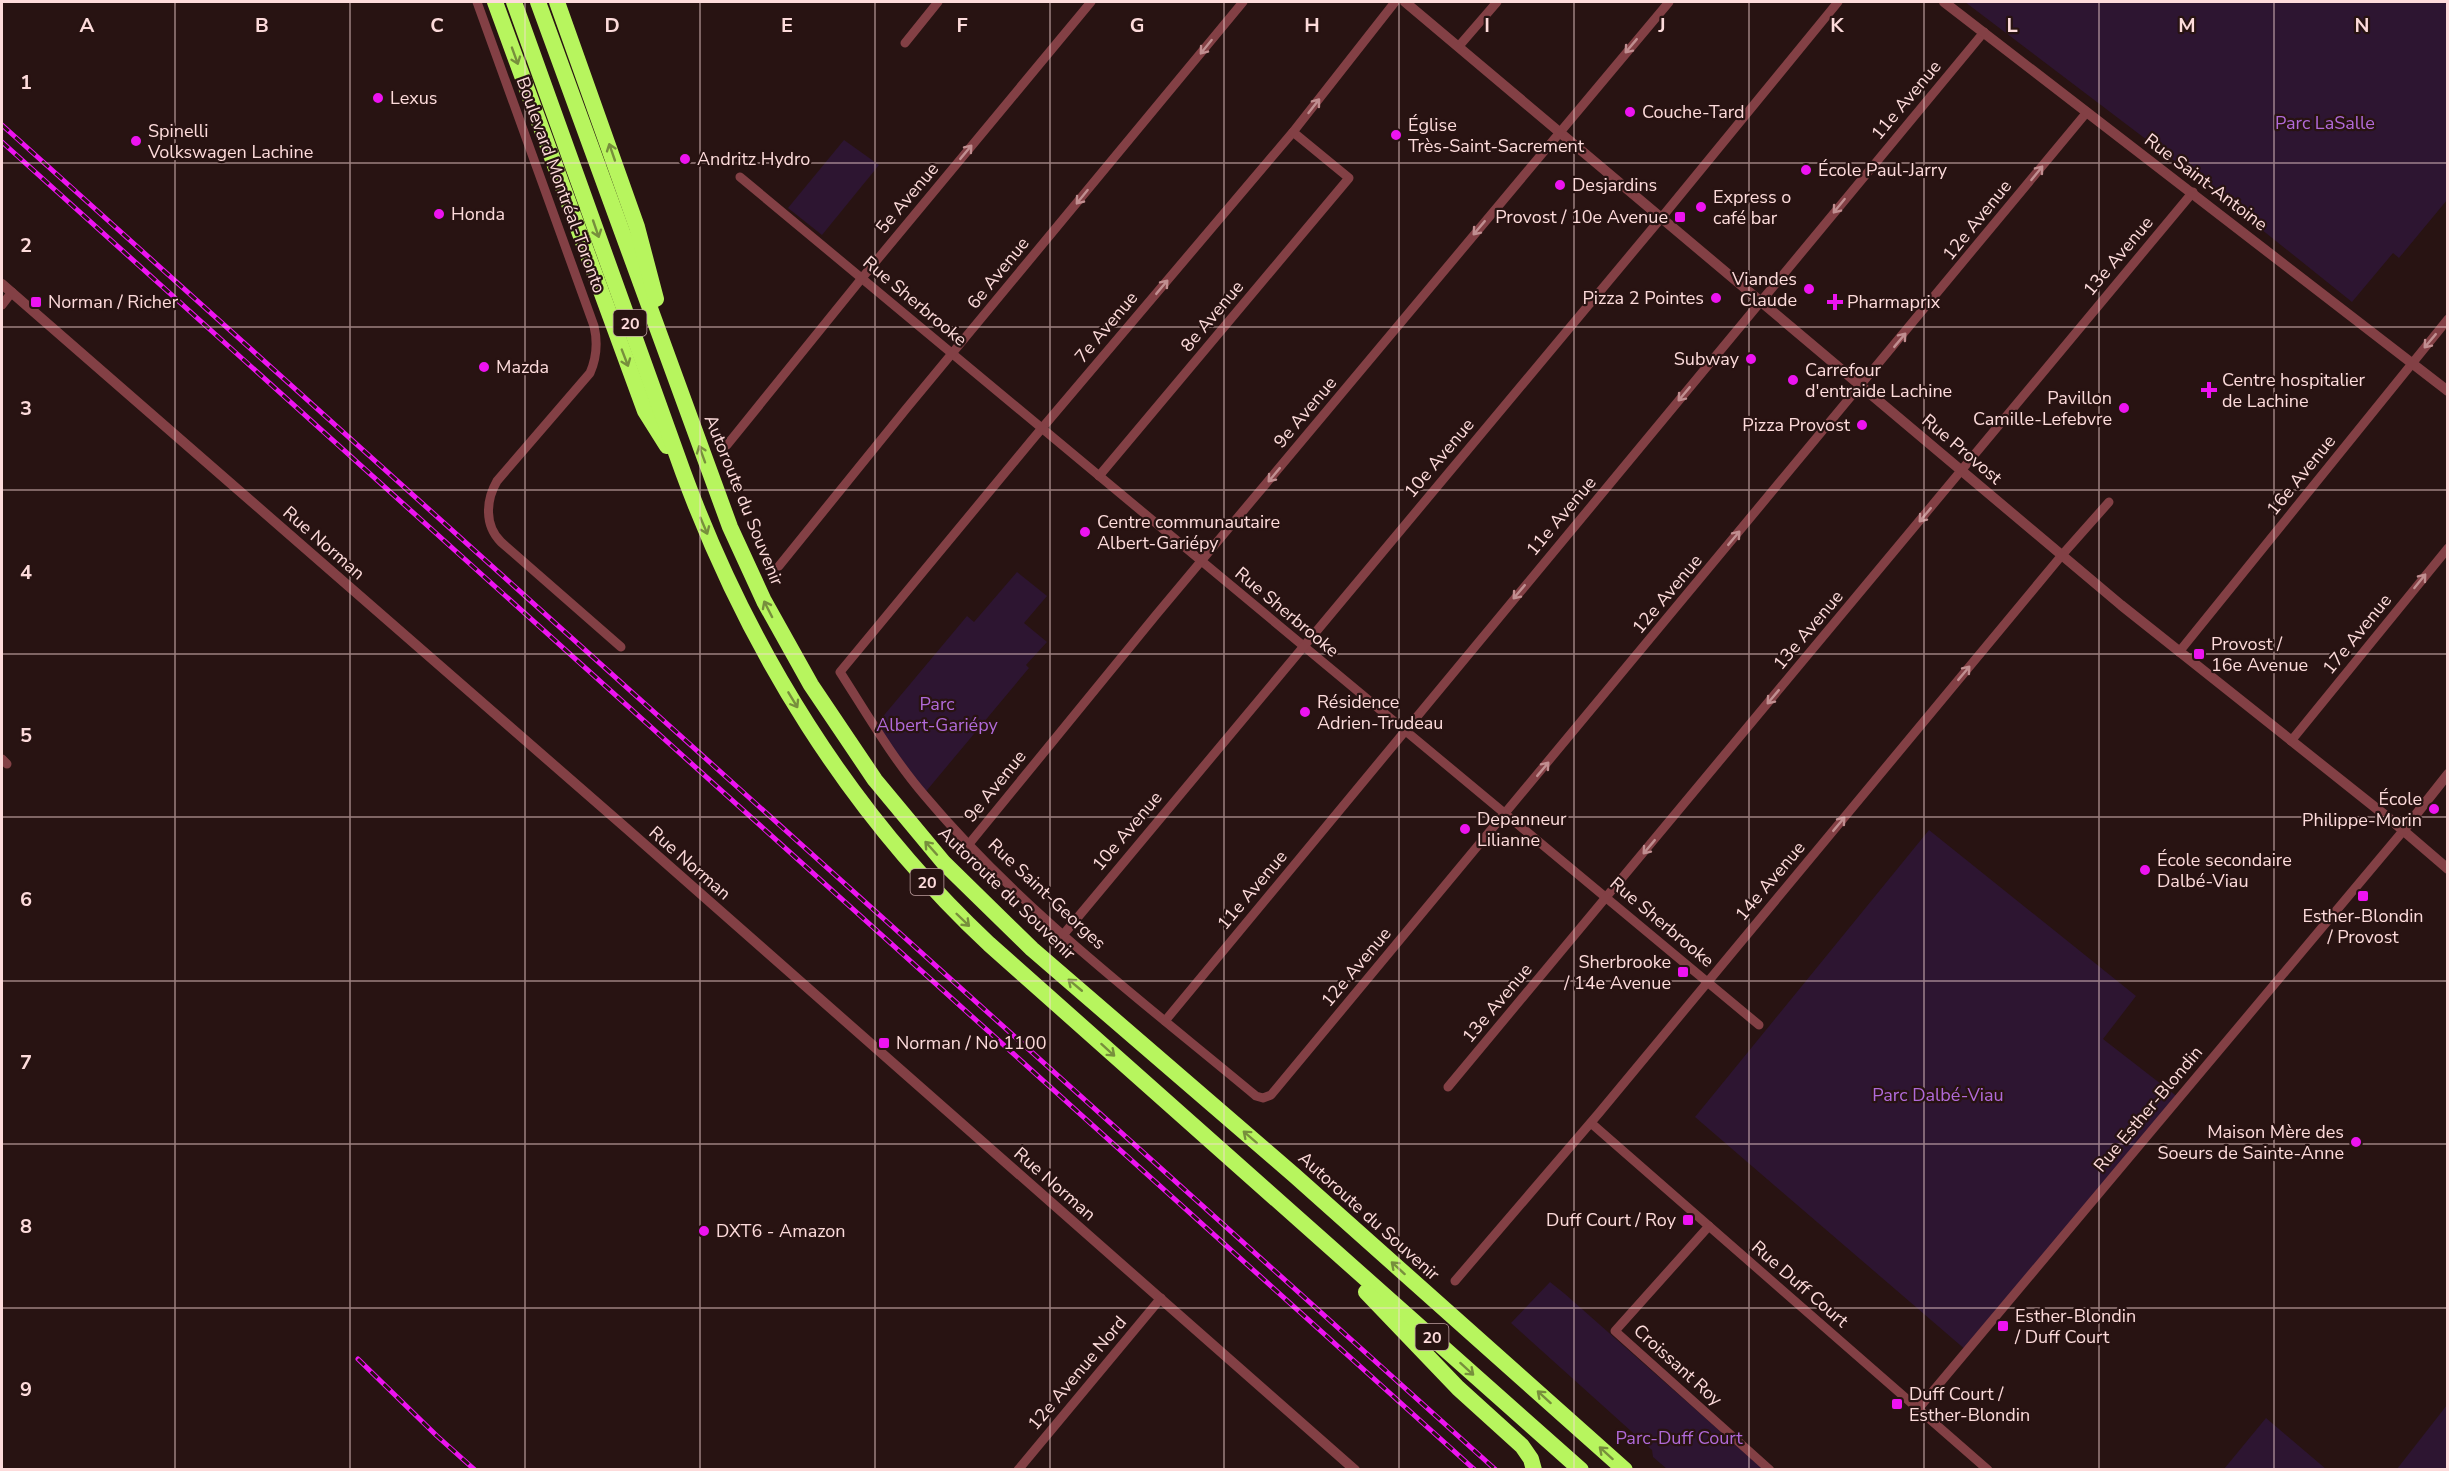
<svg xmlns="http://www.w3.org/2000/svg" width="2449" height="1471" font-family="'Nunito Sans',sans-serif">
<style>
.green{fill:#2d1531}
.lines{fill:none;stroke-linecap:round;stroke-linejoin:round}
.minor{stroke:#834045;stroke-width:9}
.tertiary{stroke:#834045;stroke-width:10}
.motorway{stroke:#b7f55e;stroke-width:16}
.rail-casing{stroke:#ed13f0;stroke-width:5}
.rail{stroke:#281312;stroke-width:3;stroke-dasharray:9;stroke-linecap:butt}
.oneway{stroke:#c08e90}
.oneway2{stroke:#778f3c}
.grid{fill:none;stroke:#fddbdb;stroke-width:1.5;stroke-opacity:0.55}
.poi-dot{fill:#ed13f0;stroke:#281312;stroke-width:2}
.labels{text-anchor:middle;stroke-width:4.5;stroke-linejoin:round;paint-order:stroke}
.shield{fill:#281312;stroke:#bd9f9f;stroke-width:1.5}
.shield-label{font-size:16px;font-weight:bold;fill:#fddbdb}
.poi-label{font-size:18px;fill:#fddbdb;stroke:#281312;text-anchor:start}
.street-label{font-size:18px;fill:#fddbdb;stroke:#281312}
.park-label{font-size:18px;fill:#b16ad9;stroke:#281312}
.grid-label{font-size:20px;text-anchor:middle;font-weight:bold;fill:#fddbdb;stroke:#281312;stroke-width:4.5;stroke-linejoin:round;paint-order:stroke}
</style>
<rect width="100%" height="100%" fill="#281312"/>
<!-- green -->
<g class="green">
<polygon points="1965,2 2447,2 2447,200 2399,258 2393,253 2352,302 2205,184"/>
<polygon points="844,140 879,165 822,235 788,208"/>
<polygon points="1017,572 1047,596 1024,623 1047,642 1026,665 1029,668 923,795 875,726 967,616 974,622"/>
<polygon points="1929,830 2136,996 2103,1039 2179,1098 1967,1351 1695,1117"/>
<polygon points="1550,1282 1565,1294 1763,1469 1667,1469 1653,1457 1652,1450 1511,1323"/>
<polygon points="2447,1405 2447,1469 2397,1469"/>
<polygon points="2266,1418 2326,1469 2224,1469"/>
</g>
<g class="lines">
<!-- minor -->
<g class="minor">
<path d="M477,2L594,326C598,343 597,357 590,373L497,481C486,500 484,525 501,542L621,647"/>
<path d="M1395,2L1293,132L1032,440L840,672C867,714 893,759 925,796C1021,910 1142,1001 1256,1096L1263,1098L1271,1095L2087,112"/>
<polyline points="905,43 938,2"/>
<polyline points="1459,46 1497,2"/>
<polyline points="740,177 1759,1025"/>
<polyline points="2,305 12,292"/>
<polyline points="727,445 862,278 1091,2"/>
<polyline points="1099,476 1349,178 1293,132"/>
<polyline points="779,566 906,409 1243,2"/>
<polyline points="2179,652 2448,319"/>
<polyline points="2291,741 2448,548"/>
<polyline points="2,759 7,764"/>
<polyline points="969,844 1156,615 1669,2"/>
<polyline points="1063,935 1662,217 1838,2"/>
<polyline points="1165,1021 1984,32"/>
<polyline points="1448,1087 2193,192"/>
<polyline points="1591,1123 1988,1470"/>
<polyline points="1709,1226 1615,1331 1770,1470"/>
<polyline points="1455,1281 1599,1113 2062,555 2109,502"/>
<polyline points="1918,1409 2403,831"/>
<polyline points="1018,1470 1161,1298"/>
</g>
<!-- tertiary -->
<g class="tertiary">
<polyline points="1405,2 2121,605 2391,820 2448,869"/>
<polyline points="1944,2 2448,391"/>
<polyline points="2,284 626,828 1355,1470"/>
<polyline points="2403,831 2448,774"/>
</g>
<!-- motorway -->
<g class="motorway">
<polyline points="495,2 645,411 667,446"/>
<path d="M514,2L683,472C748,649 850,814 989,944L1581,1470"/>
<polyline points="538,2 730,527 764,601 811,685 875,780 944,863 1032,949 1294,1175 1625,1470"/>
<polyline points="557,2 637,227 656,299"/>
<polyline points="1366,1292 1458,1388 1522,1446 1531,1459 1534,1470"/>
</g>
<defs>
<g id="rail">
<polyline points="2,125 1496,1470"/>
<polyline points="2,142 1475,1470"/>
<polyline points="358,1359 437,1436 475,1470"/>
</g>
</defs>
<!-- rail casing -->
<use href="#rail" class="rail-casing"/>
<!-- rail -->
<use href="#rail" class="rail"/>
</g>
<!-- one-way arrows -->
<defs><path id="oneway-shaft" d="M-6 0H5M1.5-3L5.5 0L1.5 3" fill="none" stroke-width="1.6" stroke-linecap="round" stroke-linejoin="round" transform="scale(1.5)"/></defs>
<g class="oneway">
<use href="#oneway-shaft" transform="translate(1631 46) rotate(130)"/>
<use href="#oneway-shaft" transform="translate(1206 47) rotate(129)"/>
<use href="#oneway-shaft" transform="translate(1314 106) rotate(-52)"/>
<use href="#oneway-shaft" transform="translate(966 152) rotate(-50)"/>
<use href="#oneway-shaft" transform="translate(2037 173) rotate(-51)"/>
<use href="#oneway-shaft" transform="translate(1082 197) rotate(129)"/>
<use href="#oneway-shaft" transform="translate(1839 206) rotate(129)"/>
<use href="#oneway-shaft" transform="translate(1479 228) rotate(130)"/>
<use href="#oneway-shaft" transform="translate(1162 287) rotate(-50)"/>
<use href="#oneway-shaft" transform="translate(1900 340) rotate(-50)"/>
<use href="#oneway-shaft" transform="translate(2430 341) rotate(130)"/>
<use href="#oneway-shaft" transform="translate(1684 394) rotate(130)"/>
<use href="#oneway-shaft" transform="translate(1274 475) rotate(130)"/>
<use href="#oneway-shaft" transform="translate(1925 515) rotate(130)"/>
<use href="#oneway-shaft" transform="translate(1734 538) rotate(-50)"/>
<use href="#oneway-shaft" transform="translate(2420 581) rotate(-51)"/>
<use href="#oneway-shaft" transform="translate(1519 592) rotate(130)"/>
<use href="#oneway-shaft" transform="translate(1964 673) rotate(-50)"/>
<use href="#oneway-shaft" transform="translate(1773 697) rotate(130)"/>
<use href="#oneway-shaft" transform="translate(1543 769) rotate(-50)"/>
<use href="#oneway-shaft" transform="translate(1839 824) rotate(-50)"/>
<use href="#oneway-shaft" transform="translate(1649 847) rotate(130)"/>
</g>
<g class="oneway2">
<use href="#oneway-shaft" transform="translate(515 56) rotate(70)"/>
<use href="#oneway-shaft" transform="translate(612 152) rotate(-109)"/>
<use href="#oneway-shaft" transform="translate(596 229) rotate(71)"/>
<use href="#oneway-shaft" transform="translate(625 358) rotate(69)"/>
<use href="#oneway-shaft" transform="translate(702 454) rotate(-110)"/>
<use href="#oneway-shaft" transform="translate(704 526) rotate(67)"/>
<use href="#oneway-shaft" transform="translate(768 609) rotate(-117)"/>
<use href="#oneway-shaft" transform="translate(793 700) rotate(59)"/>
<use href="#oneway-shaft" transform="translate(931 848) rotate(-132)"/>
<use href="#oneway-shaft" transform="translate(963 920) rotate(44)"/>
<use href="#oneway-shaft" transform="translate(1075 985) rotate(-140)"/>
<use href="#oneway-shaft" transform="translate(1108 1050) rotate(42)"/>
<use href="#oneway-shaft" transform="translate(1250 1137) rotate(-139)"/>
<use href="#oneway-shaft" transform="translate(1398 1268) rotate(-138)"/>
<use href="#oneway-shaft" transform="translate(1467 1369) rotate(42)"/>
<use href="#oneway-shaft" transform="translate(1544 1397) rotate(-138)"/>
<use href="#oneway-shaft" transform="translate(1606 1453) rotate(-138)"/>
</g>
<!-- grid -->
<path class="grid" d="M175,2V1470M350,2V1470M525,2V1470M700,2V1470M875,2V1470M1050,2V1470M1224,2V1470M1399,2V1470M1574,2V1470M1749,2V1470M1924,2V1470M2099,2V1470M2274,2V1470M2,163H2448M2,327H2448M2,490H2448M2,654H2448M2,817H2448M2,981H2448M2,1144H2448M2,1308H2448"/>
<!-- markers -->
<g class="poi-dot">
<circle cx="378" cy="98" r="6"/>
<circle cx="1630" cy="112" r="6"/>
<circle cx="1396" cy="135" r="6"/>
<circle cx="136" cy="141" r="6"/>
<circle cx="685" cy="159" r="6"/>
<circle cx="1806" cy="170" r="6"/>
<circle cx="1560" cy="185" r="6"/>
<circle cx="1701" cy="207" r="6"/>
<circle cx="439" cy="214" r="6"/>
<rect x="1674" y="211" width="12" height="12" rx="3"/>
<circle cx="1809" cy="289" r="6"/>
<circle cx="1716" cy="298" r="6"/>
<rect x="30" y="296" width="12" height="12" rx="3"/>
<path d="M1832 293h6v6h6v6h-6v6h-6v-6h-6v-6h6z"/>
<circle cx="1751" cy="359" r="6"/>
<circle cx="484" cy="367" r="6"/>
<circle cx="1793" cy="380" r="6"/>
<path d="M2206 381h6v6h6v6h-6v6h-6v-6h-6v-6h6z"/>
<circle cx="2124" cy="408" r="6"/>
<circle cx="1862" cy="425" r="6"/>
<circle cx="1085" cy="532" r="6"/>
<rect x="2193" y="648" width="12" height="12" rx="3"/>
<circle cx="1305" cy="712" r="6"/>
<circle cx="2434" cy="809" r="6"/>
<circle cx="1465" cy="829" r="6"/>
<circle cx="2145" cy="870" r="6"/>
<rect x="2357" y="890" width="12" height="12" rx="3"/>
<rect x="1677" y="966" width="12" height="12" rx="3"/>
<rect x="878" y="1037" width="12" height="12" rx="3"/>
<circle cx="2356" cy="1142" r="6"/>
<rect x="1682" y="1214" width="12" height="12" rx="3"/>
<circle cx="704" cy="1231" r="6"/>
<rect x="1997" y="1320" width="12" height="12" rx="3"/>
<rect x="1891" y="1398" width="12" height="12" rx="3"/>
</g>
<g class="labels">
<!-- shield labels -->
<g class="shield">
<rect x="613.5" y="310" width="33" height="26" rx="4.5"/>
<rect x="910.5" y="869" width="33" height="26" rx="4.5"/>
<rect x="1415.5" y="1324" width="33" height="26" rx="4.5"/>
</g>
<g class="shield-label">
<text x="630" y="329">20</text>
<text x="927" y="888">20</text>
<text x="1432" y="1343">20</text>
</g>
<!-- poi labels -->
<g class="poi-label">
<text x="390" y="104">Lexus</text>
<text x="1642" y="118">Couche-Tard</text>
<text x="1408" y="131">Église<tspan x="1408" dy="21">Très-Saint-Sacrement</tspan></text>
<text x="148" y="137">Spinelli<tspan x="148" dy="21">Volkswagen Lachine</tspan></text>
<text x="697" y="165">Andritz Hydro</text>
<text x="1818" y="176">École Paul-Jarry</text>
<text x="1572" y="191">Desjardins</text>
<text x="1713" y="203">Express o<tspan x="1713" dy="21">café bar</tspan></text>
<text x="451" y="220">Honda</text>
<text x="1668" y="223" text-anchor="end">Provost / 10e Avenue</text>
<text x="1797" y="285" text-anchor="end">Viandes<tspan x="1797" dy="21">Claude</tspan></text>
<text x="1704" y="304" text-anchor="end">Pizza 2 Pointes</text>
<text x="48" y="308">Norman / Richer</text>
<text x="1847" y="308">Pharmaprix</text>
<text x="1739" y="365" text-anchor="end">Subway</text>
<text x="496" y="373">Mazda</text>
<text x="1805" y="376">Carrefour<tspan x="1805" dy="21">d'entraide Lachine</tspan></text>
<text x="2222" y="386">Centre hospitalier<tspan x="2222" dy="21">de Lachine</tspan></text>
<text x="2112" y="404" text-anchor="end">Pavillon<tspan x="2112" dy="21">Camille-Lefebvre</tspan></text>
<text x="1850" y="431" text-anchor="end">Pizza Provost</text>
<text x="1097" y="528">Centre communautaire<tspan x="1097" dy="21">Albert-Gariépy</tspan></text>
<text x="2211" y="650">Provost /<tspan x="2211" dy="21">16e Avenue</tspan></text>
<text x="1317" y="708">Résidence<tspan x="1317" dy="21">Adrien-Trudeau</tspan></text>
<text x="2422" y="805" text-anchor="end">École<tspan x="2422" dy="21">Philippe-Morin</tspan></text>
<text x="1477" y="825">Depanneur<tspan x="1477" dy="21">Lilianne</tspan></text>
<text x="2157" y="866">École secondaire<tspan x="2157" dy="21">Dalbé-Viau</tspan></text>
<text x="2363" y="922" text-anchor="middle">Esther-Blondin<tspan x="2363" dy="21">/ Provost</tspan></text>
<text x="1671" y="968" text-anchor="end">Sherbrooke<tspan x="1671" dy="21">/ 14e Avenue</tspan></text>
<text x="896" y="1049">Norman / No 1100</text>
<text x="2344" y="1138" text-anchor="end">Maison Mère des<tspan x="2344" dy="21">Soeurs de Sainte-Anne</tspan></text>
<text x="1676" y="1226" text-anchor="end">Duff Court / Roy</text>
<text x="716" y="1237">DXT6 - Amazon</text>
<text x="2015" y="1322">Esther-Blondin<tspan x="2015" dy="21">/ Duff Court</tspan></text>
<text x="1909" y="1400">Duff Court /<tspan x="1909" dy="21">Esther-Blondin</tspan></text>
</g>
<!-- street labels -->
<g class="street-label">
<text transform="translate(1906 100) rotate(-50)" y="6">11e Avenue</text>
<text transform="translate(2206 182) rotate(37)" y="6">Rue Saint-Antoine</text>
<text transform="translate(561 185) rotate(70)" y="6">Boulevard Montréal-Toronto</text>
<text transform="translate(907 198) rotate(-50)" y="6">5e Avenue</text>
<text transform="translate(1977 220) rotate(-51)" y="6">12e Avenue</text>
<text transform="translate(2118 256) rotate(-50)" y="6">13e Avenue</text>
<text transform="translate(998 273) rotate(-51)" y="6">6e Avenue</text>
<text transform="translate(915 301) rotate(40)" y="6">Rue Sherbrooke</text>
<text transform="translate(1212 316) rotate(-50)" y="6">8e Avenue</text>
<text transform="translate(1106 327) rotate(-50)" y="6">7e Avenue</text>
<text transform="translate(1305 412) rotate(-50)" y="6">9e Avenue</text>
<text transform="translate(1962 449) rotate(40)" y="6">Rue Provost</text>
<text transform="translate(1439 458) rotate(-50)" y="6">10e Avenue</text>
<text transform="translate(2301 475) rotate(-51)" y="6">16e Avenue</text>
<text transform="translate(744 500) rotate(68)" y="6">Autoroute du Souvenir</text>
<text transform="translate(1561 516) rotate(-50)" y="6">11e Avenue</text>
<text transform="translate(324 543) rotate(41)" y="6">Rue Norman</text>
<text transform="translate(1667 594) rotate(-50)" y="6">12e Avenue</text>
<text transform="translate(1287 612) rotate(40)" y="6">Rue Sherbrooke</text>
<text transform="translate(1808 630) rotate(-50)" y="6">13e Avenue</text>
<text transform="translate(2357 634) rotate(-51)" y="6">17e Avenue</text>
<text transform="translate(995 786) rotate(-51)" y="6">9e Avenue</text>
<text transform="translate(1127 831) rotate(-50)" y="6">10e Avenue</text>
<text transform="translate(690 863) rotate(41)" y="6">Rue Norman</text>
<text transform="translate(1770 881) rotate(-50)" y="6">14e Avenue</text>
<text transform="translate(1252 890) rotate(-50)" y="6">11e Avenue</text>
<text transform="translate(1007 893) rotate(44)" y="6">Autoroute du Souvenir</text>
<text transform="translate(1047 894) rotate(43)" y="6">Rue Saint-Georges</text>
<text transform="translate(1662 922) rotate(40)" y="6">Rue Sherbrooke</text>
<text transform="translate(1356 967) rotate(-50)" y="6">12e Avenue</text>
<text transform="translate(1497 1003) rotate(-50)" y="6">13e Avenue</text>
<text transform="translate(2148 1109) rotate(-50)" y="6">Rue Esther-Blondin</text>
<text transform="translate(1055 1184) rotate(41)" y="6">Rue Norman</text>
<text transform="translate(1369 1216) rotate(42)" y="6">Autoroute du Souvenir</text>
<text transform="translate(1800 1284) rotate(41)" y="6">Rue Duff Court</text>
<text transform="translate(1678 1365) rotate(42)" y="6">Croissant Roy</text>
<text transform="translate(1077 1373) rotate(-50)" y="6">12e Avenue Nord</text>
</g>
<!-- park labels -->
<g class="park-label">
<text x="2325" y="129">Parc LaSalle</text>
<text x="937" y="710">Parc<tspan x="937" dy="21">Albert-Gariépy</tspan></text>
<text x="1938" y="1101">Parc Dalbé-Viau</text>
<text x="1679" y="1444">Parc-Duff Court</text>
</g>
</g>
<g class="grid-label">
<text x="87" y="32">A</text>
<text x="262" y="32">B</text>
<text x="437" y="32">C</text>
<text x="612" y="32">D</text>
<text x="787" y="32">E</text>
<text x="962" y="32">F</text>
<text x="1137" y="32">G</text>
<text x="1312" y="32">H</text>
<text x="1487" y="32">I</text>
<text x="1662" y="32">J</text>
<text x="1837" y="32">K</text>
<text x="2012" y="32">L</text>
<text x="2187" y="32">M</text>
<text x="2362" y="32">N</text>
<text x="26" y="89">1</text>
<text x="26" y="252">2</text>
<text x="26" y="415">3</text>
<text x="26" y="579">4</text>
<text x="26" y="742">5</text>
<text x="26" y="906">6</text>
<text x="26" y="1069">7</text>
<text x="26" y="1233">8</text>
<text x="26" y="1396">9</text>
</g>
<!-- border -->
<rect width="2449" height="1471" fill="none" stroke="#fddbdb" stroke-width="6"/>
</svg>
